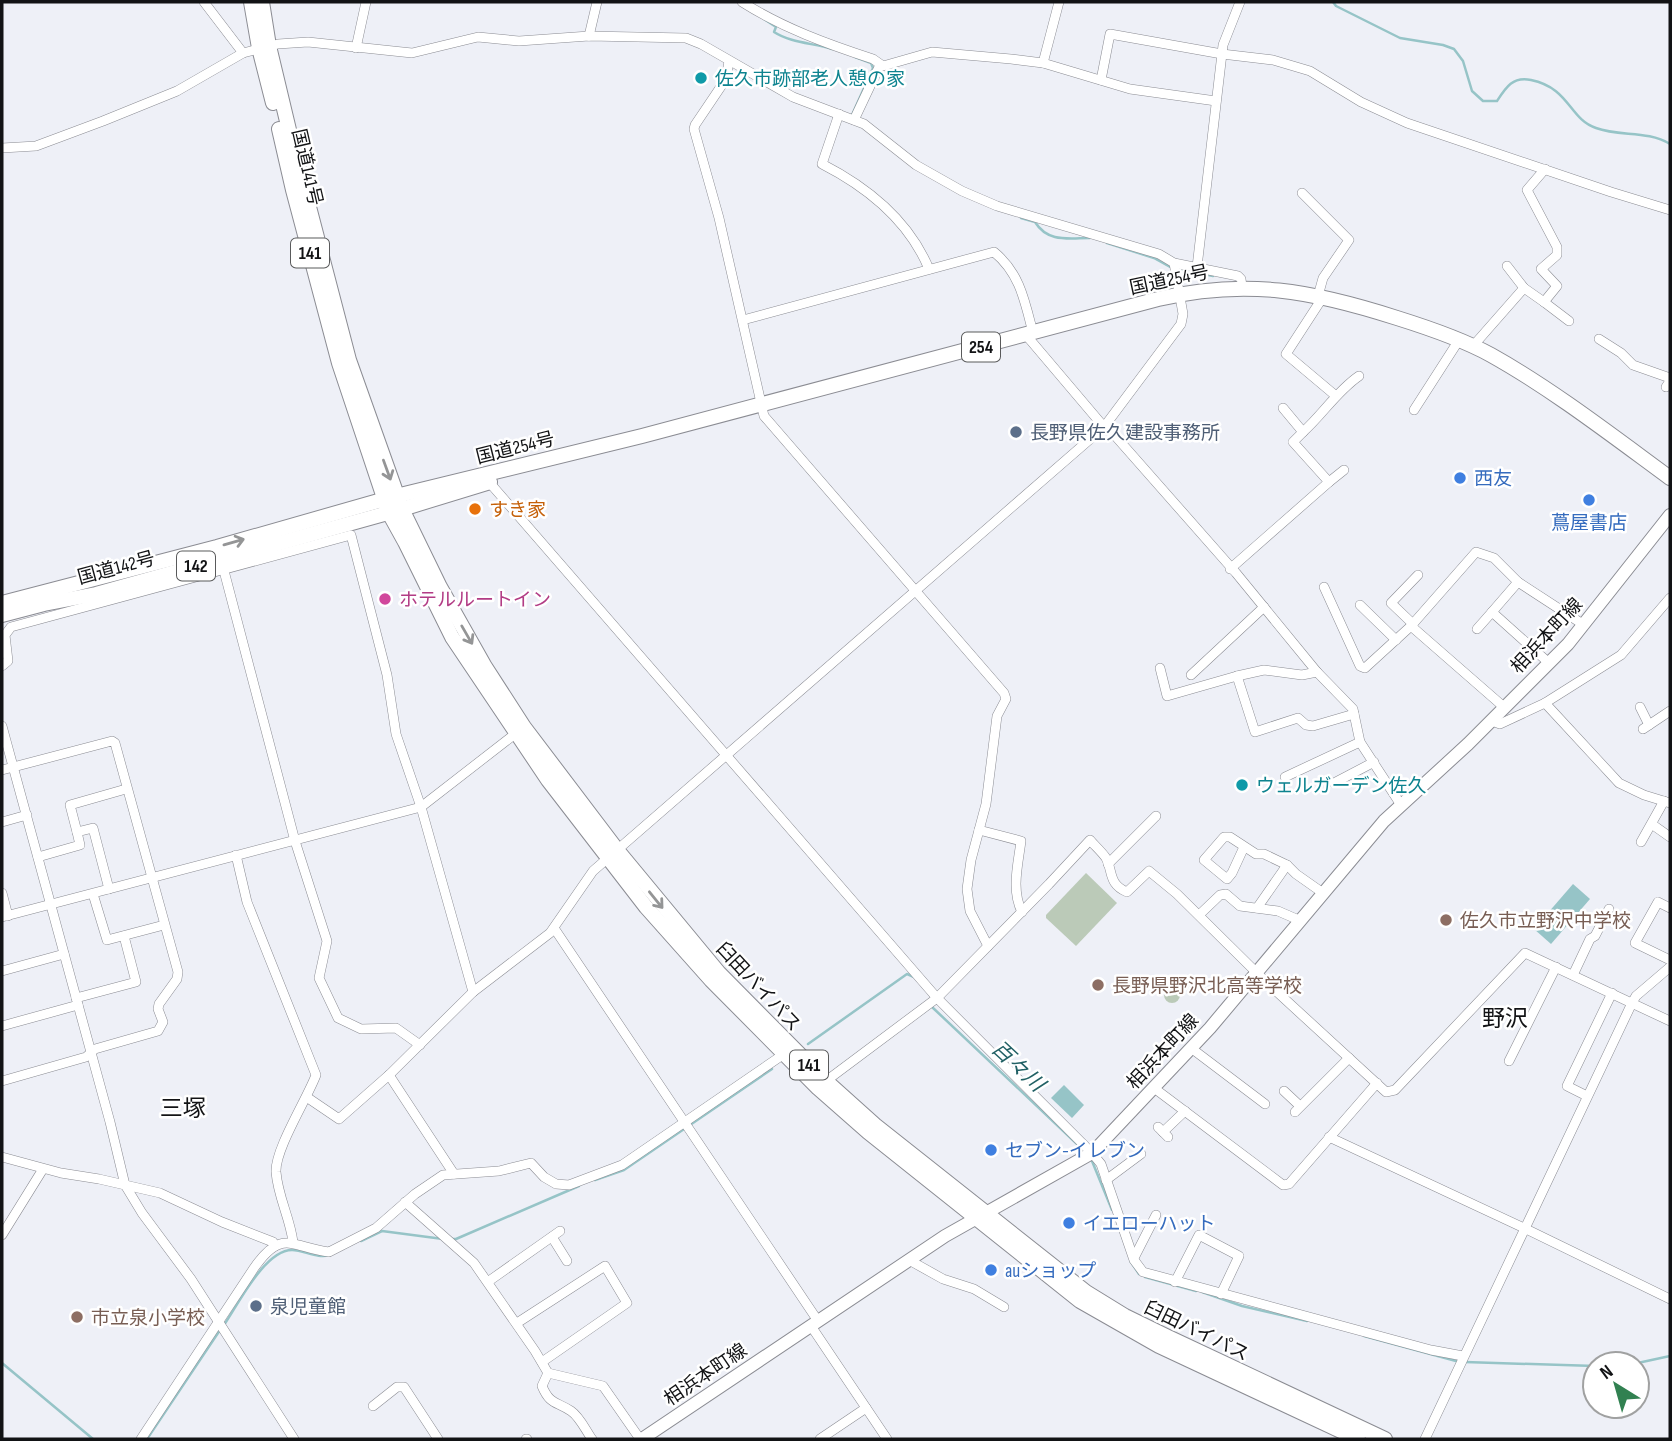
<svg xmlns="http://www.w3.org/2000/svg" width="1672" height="1441" font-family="'Sofia Sans Condensed','Noto Sans JP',sans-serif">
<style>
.green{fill:#bbcab8}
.water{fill:#96c4c7}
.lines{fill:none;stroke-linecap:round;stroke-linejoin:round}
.stream{stroke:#96c4c7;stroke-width:2.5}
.minor-casing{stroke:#8b8c93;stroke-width:10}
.major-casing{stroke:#8b8c93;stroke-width:14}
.highway-casing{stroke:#8b8c93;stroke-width:16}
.minor{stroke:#fff;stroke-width:9}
.major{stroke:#fff;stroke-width:12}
.highway{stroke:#fff;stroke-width:14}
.oneway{stroke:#949596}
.culture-dot{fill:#0f9aa8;stroke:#fff;stroke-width:2.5}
.service-dot{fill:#5c6f8a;stroke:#fff;stroke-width:2.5}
.shop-dot{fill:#3f7fe0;stroke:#fff;stroke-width:2.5}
.food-dot{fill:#e8710a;stroke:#fff;stroke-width:2.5}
.hotel-dot{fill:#d1479c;stroke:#fff;stroke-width:2.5}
.education-dot{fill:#8d6e63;stroke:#fff;stroke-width:2.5}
.labels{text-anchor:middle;stroke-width:5;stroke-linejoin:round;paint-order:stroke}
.shield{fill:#fff;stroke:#595a5b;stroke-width:2}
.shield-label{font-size:18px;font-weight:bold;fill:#121315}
.culture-label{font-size:19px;fill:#0d838f;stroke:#fff;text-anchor:start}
.street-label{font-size:19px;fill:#121315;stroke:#fff}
.service-label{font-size:19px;fill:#4e5e75;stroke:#fff;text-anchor:start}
.shop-label{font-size:19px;fill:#366cbe;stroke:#fff;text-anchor:start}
.food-label{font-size:19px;fill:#c56008;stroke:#fff;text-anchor:start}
.hotel-label{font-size:19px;fill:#b23c85;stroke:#fff;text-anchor:start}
.education-label{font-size:19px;fill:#785e54;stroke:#fff;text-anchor:start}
.water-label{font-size:21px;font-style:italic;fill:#226165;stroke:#fff}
.quarter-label{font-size:23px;fill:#121315;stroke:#fff}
</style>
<rect width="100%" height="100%" fill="#eef0f7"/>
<!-- green -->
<g class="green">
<polygon points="1086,873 1117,903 1076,946 1046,918 1046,915"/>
<circle cx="1172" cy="995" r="8"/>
</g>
<!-- water -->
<g class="water">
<polygon points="1573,884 1590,899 1551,944 1534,929"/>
<polygon points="1064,1085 1084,1105 1072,1118 1051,1098"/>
</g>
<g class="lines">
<!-- stream -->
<g class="stream">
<path d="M1333,2L1336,6L1400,38L1443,45L1454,49L1463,61L1472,91L1483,101H1497C1506,87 1513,76 1531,80C1570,88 1569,119 1596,128C1620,137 1647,130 1670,144"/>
<path d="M764,19L776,27L774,32C791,43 813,43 832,49"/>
<polyline points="852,115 873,68 871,63 855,57"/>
<path d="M1021,218L1035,222C1048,243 1069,238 1090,238"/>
<polyline points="1107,243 1154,258 1172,268"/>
<polyline points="1179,269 1213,276"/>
<polyline points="932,1007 1077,1144"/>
<polyline points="808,1044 907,974 914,977"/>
<polyline points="1092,1161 1112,1210"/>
<polyline points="595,1180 624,1170 772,1069"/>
<polyline points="450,1239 456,1239 579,1186"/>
<polyline points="361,1241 382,1231 443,1239"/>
<polyline points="1131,1262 1139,1274"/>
<polyline points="1145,1277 1196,1291"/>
<polyline points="1202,1292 1242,1306 1307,1321"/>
<path d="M224,1325C239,1303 265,1250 292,1250C304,1250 318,1259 329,1255"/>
<polyline points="1364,1336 1456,1361"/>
<polyline points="1465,1362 1595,1366"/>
<polyline points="2,1363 93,1439"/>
<polyline points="1633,1364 1670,1356"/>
<polyline points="147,1439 220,1330"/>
</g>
<defs>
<g id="minor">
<polyline points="204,2 243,53"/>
<path d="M742,2C783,28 827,44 873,59L883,66L932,52L1011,59L1043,63L1130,89L1216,101"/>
<polyline points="589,36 597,2"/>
<polyline points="356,48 366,2"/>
<polyline points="729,61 726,79 695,125 694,129 719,218 764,416 1004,693 1006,699 997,716 986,804 971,860 967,889 970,911 988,946"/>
<polyline points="1043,63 1059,2"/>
<polyline points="1101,80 1110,34 1222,54 1273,60 1310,71 1361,102 1407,123 1611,192 1670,210"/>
<path d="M839,114L822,164C867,187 909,221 929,269"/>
<polyline points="854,120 880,65"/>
<polyline points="2,148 36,146 103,121 177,91 243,53 278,44 308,42 412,53 478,37 519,41 589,36 686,38 701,44 793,97 864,124 916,165 962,191 997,206 1159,254 1174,263 1238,276 1241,279 1242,287"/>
<polyline points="1302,193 1349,240 1323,278 1318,296"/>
<polyline points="1507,266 1524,288"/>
<polyline points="1197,267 1223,45 1240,2"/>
<polyline points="1323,297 1286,354 1336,396"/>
<polyline points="1544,302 1569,321"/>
<path d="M743,320L994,252C1020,273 1025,302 1033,333"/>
<polyline points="1026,335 1104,427 1110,430 1236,573 1317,672 1353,709 1360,742 1401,805"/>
<polyline points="1599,339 1621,353 1633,365 1670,378"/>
<polyline points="1473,346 1524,288 1544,302 1557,286 1541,269 1557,255 1557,247 1527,190 1545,169"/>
<polyline points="1666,387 1670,381"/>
<polyline points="1414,410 1459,340"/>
<path d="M1303,432C1323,414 1337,391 1359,376"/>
<polyline points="489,482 937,998 1092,1153 1101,1164 1134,1260 1143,1272 1431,1350 1463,1356"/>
<polyline points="1329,482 1344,470"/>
<polyline points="223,567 295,841 327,941 319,978 338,1018 361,1029 396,1028 420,1045"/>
<polyline points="1230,569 1329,482 1293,442 1303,432 1283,408"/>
<polyline points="1518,582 1492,612 1549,663"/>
<polyline points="1324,587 1360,666 1365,668 1411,626 1505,708"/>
<polyline points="1360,605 1396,640"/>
<polyline points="1413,624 1391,603 1418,575"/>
<polyline points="1411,626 1476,552 1494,558 1518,582 1584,625"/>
<polyline points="1477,629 1492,612"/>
<polyline points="2,666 8,661 5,635 11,627 351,535 387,675 396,734 421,807 473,992"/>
<polyline points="1160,668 1167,696 1237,676"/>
<polyline points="1317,672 1302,675 1264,670 1237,676 1255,732 1298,718 1306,725 1313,726 1354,714"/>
<polyline points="1191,675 1264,607"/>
<polyline points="1545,703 1619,783 1644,795 1670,803"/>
<polyline points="1640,707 1649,725"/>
<polyline points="1492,721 1500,724 1545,703 1621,655 1670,598"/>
<polyline points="2,726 110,1122 125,1185 142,1213 191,1279 294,1439"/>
<polyline points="1643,729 1670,711"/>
<polyline points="2,770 112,741 115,743 178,972 177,979 159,1004 158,1009 163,1022 158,1031 95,1049 86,1057 2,1081"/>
<polyline points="1285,777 1360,742"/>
<polyline points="1334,783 1374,762"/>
<polyline points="2,822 27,815"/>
<polyline points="1653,825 1670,837"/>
<path d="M979,830L1021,841C1018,865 1011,890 1022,912"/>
<polyline points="1641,842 1664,801"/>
<polyline points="1244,847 1232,873 1227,879 1204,860 1224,837 1230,837 1256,854 1264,854 1287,865 1296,874 1323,893"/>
<path d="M236,855L247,902L316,1075C307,1099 275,1149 276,1172C278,1197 290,1218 293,1242"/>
<polyline points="38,857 80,845 77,832"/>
<polyline points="1108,864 1156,816"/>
<polyline points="109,889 93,828 77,832 70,805 126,789"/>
<polyline points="2,893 8,916"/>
<polyline points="93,894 107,940 164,925"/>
<polyline points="1257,908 1287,865"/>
<polyline points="1670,908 1658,902 1635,943 1670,960"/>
<polyline points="1199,915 1220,895 1226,894 1240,906 1278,911 1301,921"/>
<polyline points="2,917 421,807 515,734"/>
<polyline points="554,928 818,1321"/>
<polyline points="2,971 64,954"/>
<polyline points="1573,975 1590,939 1595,936 1609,909"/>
<polyline points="76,998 136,982 124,936"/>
<polyline points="2,1026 78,1005"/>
<polyline points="1191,1048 1265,1104"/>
<polyline points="1509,1061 1556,967"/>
<polyline points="389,1075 454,1174"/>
<path d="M826,1081L937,998L1049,884L1090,840C1095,846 1102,852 1106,858C1113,871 1108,884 1127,892L1149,871L1177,894L1264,980L1386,1092L1395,1090L1525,953L1670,1021"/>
<polyline points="1154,1088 1283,1185 1289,1184 1377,1083"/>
<polyline points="1284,1091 1300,1106"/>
<polyline points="1587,1096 1567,1086 1612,993"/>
<polyline points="308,1098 339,1119 389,1075 473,992 550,933 593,871 1104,427 1181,324 1183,314 1174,263"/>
<polyline points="1295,1112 1349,1058"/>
<polyline points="1158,1127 1168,1137"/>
<polyline points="1163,1132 1185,1111"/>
<polyline points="1329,1137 1524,1228 1670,1299"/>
<polyline points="2,1157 61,1173 99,1179 160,1193 222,1222 273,1242 275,1246"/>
<polyline points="1106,1180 1141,1154"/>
<path d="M405,1202L474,1263L535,1351L548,1373L542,1386C550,1405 556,1401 571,1411C580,1417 586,1431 592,1439"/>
<polyline points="2,1235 43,1169"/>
<polyline points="552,1237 567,1261"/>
<polyline points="1134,1258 1156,1215"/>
<polyline points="909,1260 943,1279 974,1289 1004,1307"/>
<polyline points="489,1281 560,1231"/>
<polyline points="1175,1282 1199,1235 1239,1256 1221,1294"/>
<polyline points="517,1323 605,1266 627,1303 542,1362"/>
<polyline points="811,1326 887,1439"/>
<polyline points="548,1373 603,1386 640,1439"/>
<polyline points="373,1406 397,1387 404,1387 438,1439"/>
<path d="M141,1439L254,1268C282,1228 291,1247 329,1252L376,1228L415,1194L443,1175L499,1171L531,1163L544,1177L556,1184L569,1185L622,1165L784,1054"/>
<polyline points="526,1439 527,1439"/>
<polyline points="820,1439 866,1408"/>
<polyline points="1425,1439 1632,1003 1636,996 1670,967"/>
</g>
<polyline id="major" points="642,1439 945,1236 1092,1153 1210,1028 1384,821 1468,744 1568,644 1670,515"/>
<g id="highway">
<polyline points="251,2 259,48 273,103"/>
<polyline points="262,2 269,46 290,134 349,360 402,509 440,587 484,665 524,727 618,851 719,973 826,1081 875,1125 1086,1292 1125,1316 1166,1336 1385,1439"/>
<polyline points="279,129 293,190 339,363 389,513 405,542 452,637 548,780 646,907 711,980 818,1088 868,1132 1080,1301 1159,1346 1358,1439"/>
<path d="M2,603L217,547L396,496L642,436L1158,299C1246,278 1313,291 1397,318C1429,328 1462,339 1491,355C1552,389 1614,437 1670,478"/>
<polyline points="2,615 44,604 96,594 402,509 490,482"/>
</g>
</defs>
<!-- minor casing -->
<use href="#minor" class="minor-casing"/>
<!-- major casing -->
<use href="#major" class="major-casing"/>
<!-- highway casing -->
<use href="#highway" class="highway-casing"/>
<!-- minor -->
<use href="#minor" class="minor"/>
<!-- major -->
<use href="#major" class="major"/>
<!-- highway -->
<use href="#highway" class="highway"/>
</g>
<!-- one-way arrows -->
<defs><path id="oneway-shaft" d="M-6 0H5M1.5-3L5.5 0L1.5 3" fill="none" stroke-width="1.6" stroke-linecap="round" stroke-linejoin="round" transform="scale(1.75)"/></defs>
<g class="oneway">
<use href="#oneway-shaft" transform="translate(387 470) rotate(70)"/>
<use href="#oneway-shaft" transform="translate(234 542) rotate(-16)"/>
<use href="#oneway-shaft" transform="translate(467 635) rotate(60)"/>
<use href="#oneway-shaft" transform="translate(656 900) rotate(51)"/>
</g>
<!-- markers -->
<g class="culture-dot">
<circle cx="701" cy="78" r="7"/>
<circle cx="1242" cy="785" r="7"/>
</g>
<g class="service-dot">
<circle cx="1016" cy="432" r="7"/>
<circle cx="256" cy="1306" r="7"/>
</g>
<g class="shop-dot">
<circle cx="1460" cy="478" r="7"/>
<circle cx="1589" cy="500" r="7"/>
<circle cx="991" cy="1150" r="7"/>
<circle cx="1069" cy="1223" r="7"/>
<circle cx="991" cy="1270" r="7"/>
</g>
<circle class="food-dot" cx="475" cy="509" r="7"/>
<circle class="hotel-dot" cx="385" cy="599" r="7"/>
<g class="education-dot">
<circle cx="1446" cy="920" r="7"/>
<circle cx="1098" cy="985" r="7"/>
<circle cx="77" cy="1317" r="7"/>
</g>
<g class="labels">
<!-- shield labels -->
<g class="shield">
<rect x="291" y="238.5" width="38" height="29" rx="5"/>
<rect x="962" y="332.5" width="38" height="29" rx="5"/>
<rect x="177" y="551.5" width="38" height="29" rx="5"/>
<rect x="790" y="1050.5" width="38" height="29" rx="5"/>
</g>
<g class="shield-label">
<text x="310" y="259">141</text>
<text x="981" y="353">254</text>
<text x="196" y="572">142</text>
<text x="809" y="1071">141</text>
</g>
<!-- culture labels -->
<g class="culture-label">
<text x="715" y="85">佐久市跡部老人憩の家</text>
<text x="1256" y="792">ウェルガーデン佐久</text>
</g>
<!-- street labels -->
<g class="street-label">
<text transform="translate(308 167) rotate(77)" y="7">国道141号</text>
<text transform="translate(1169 279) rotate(-12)" y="7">国道254号</text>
<text transform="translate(515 447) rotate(-14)" y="7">国道254号</text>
<text transform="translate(116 567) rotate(-15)" y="7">国道142号</text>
<text transform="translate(1546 635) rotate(-47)" y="7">相浜本町線</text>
<text transform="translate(759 986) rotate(47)" y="7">臼田バイパス</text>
<text transform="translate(1162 1051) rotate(-47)" y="7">相浜本町線</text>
<text transform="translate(1197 1330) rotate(26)" y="7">臼田バイパス</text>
<text transform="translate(705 1374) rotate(-34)" y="7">相浜本町線</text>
</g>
<!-- service labels -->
<g class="service-label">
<text x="1030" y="439">長野県佐久建設事務所</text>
<text x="270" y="1313">泉児童館</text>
</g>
<!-- shop labels -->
<g class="shop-label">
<text x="1474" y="485">西友</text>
<text x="1589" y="529" text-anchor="middle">蔦屋書店</text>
<text x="1005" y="1157">セブン-イレブン</text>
<text x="1083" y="1230">イエローハット</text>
<text x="1005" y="1277">auショップ</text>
</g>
<!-- food labels -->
<g class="food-label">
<text x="489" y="516">すき家</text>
</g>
<!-- hotel labels -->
<g class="hotel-label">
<text x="399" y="606">ホテルルートイン</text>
</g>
<!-- education labels -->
<g class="education-label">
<text x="1460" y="927">佐久市立野沢中学校</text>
<text x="1112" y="992">長野県野沢北高等学校</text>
<text x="91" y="1324">市立泉小学校</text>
</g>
<!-- water labels -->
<g class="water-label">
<text transform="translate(1018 1066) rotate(43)" y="7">百々川</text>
</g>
<!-- quarter labels -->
<g class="quarter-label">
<text x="1505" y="1026">野沢</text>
<text x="183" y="1116">三塚</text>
</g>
</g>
<!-- border -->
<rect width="1672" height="1441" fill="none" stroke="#121315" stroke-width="7"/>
<!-- north arrow -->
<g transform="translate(1616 1385) rotate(323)"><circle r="33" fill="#ffffff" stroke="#a0a1a1" stroke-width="2"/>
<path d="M0-5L12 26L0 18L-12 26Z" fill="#318151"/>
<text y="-10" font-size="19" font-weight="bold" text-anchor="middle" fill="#121315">N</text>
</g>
</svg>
